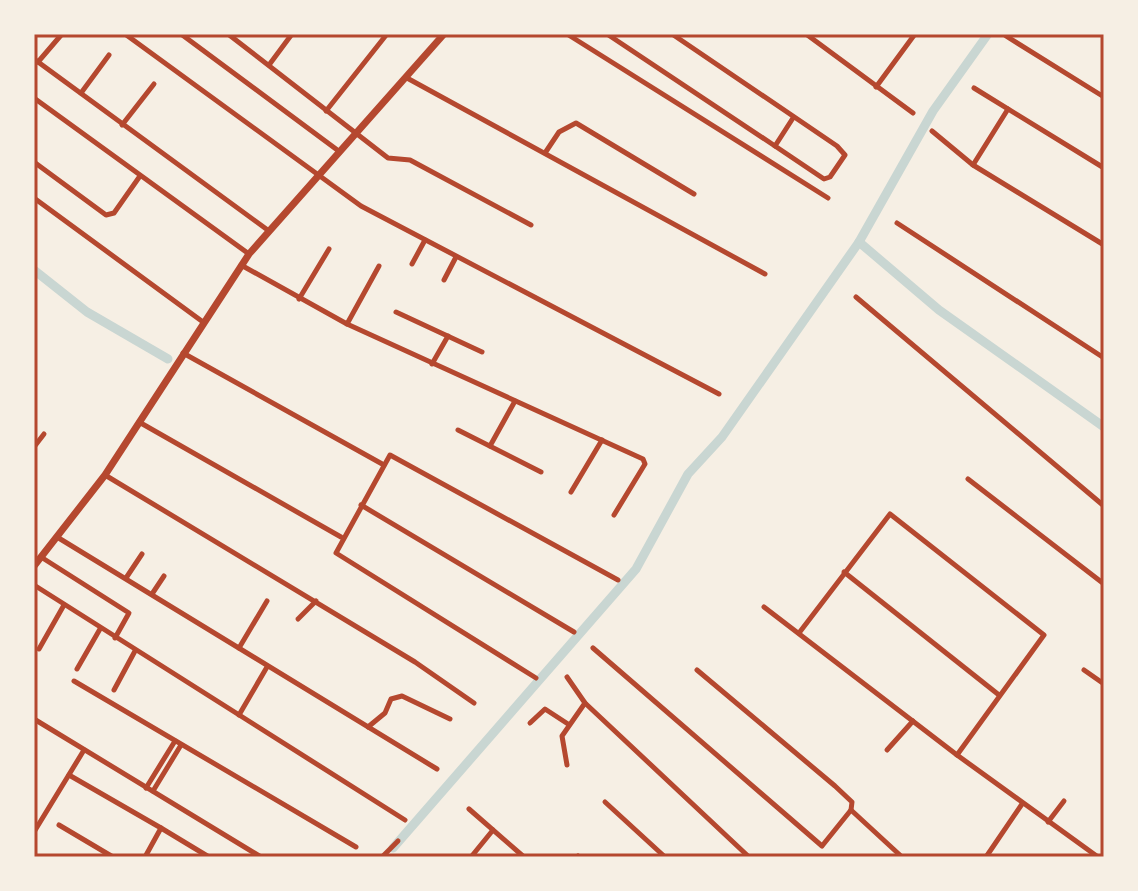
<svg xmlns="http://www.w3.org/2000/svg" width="1138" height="891" font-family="'Source Serif 4',serif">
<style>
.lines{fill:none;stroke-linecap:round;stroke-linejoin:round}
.canal{stroke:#c9d6d2;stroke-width:9}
.minor{stroke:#b5482f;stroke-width:5}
.tertiary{stroke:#b5482f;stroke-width:7}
.neatline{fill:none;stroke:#b5482f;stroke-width:3}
</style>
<rect width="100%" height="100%" fill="#f6efe4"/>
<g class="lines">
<!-- canal -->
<g class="canal">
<polyline points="859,242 939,310 1104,427"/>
<polyline points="34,270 87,312 168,359"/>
<polyline points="393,848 636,569 688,474 722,437 859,242 933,111 988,34"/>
</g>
<!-- minor -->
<g class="minor">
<polyline points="125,34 361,206 719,394"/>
<polyline points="181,34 340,152"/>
<polyline points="228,34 388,158 410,160 531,225"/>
<polyline points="567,34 828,198"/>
<polyline points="607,34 775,146 793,118"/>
<polyline points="672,34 837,146 845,155 830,177 824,179 775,146"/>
<polyline points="806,34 913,113"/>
<polyline points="1006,36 1104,97"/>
<polyline points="34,59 269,231"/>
<polyline points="38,62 62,34"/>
<polyline points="269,65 292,34"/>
<polyline points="407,78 765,274"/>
<polyline points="876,87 915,34"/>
<polyline points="974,88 1104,168"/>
<polyline points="81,93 109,55"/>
<polyline points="34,98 249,254"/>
<polyline points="326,111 387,34"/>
<polyline points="122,125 154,84"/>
<polyline points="932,131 973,165 1104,245"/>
<polyline points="545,153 559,132 576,123 694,194"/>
<polyline points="34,162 106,215 114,213 140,176"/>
<polyline points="973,165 1008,109"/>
<polyline points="34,198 203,322"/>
<polyline points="897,223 1104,358"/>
<polyline points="412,264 425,240"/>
<polyline points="241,265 347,324 643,459 645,464 614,515"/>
<polyline points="444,280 456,257"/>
<polyline points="856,297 1104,506"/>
<polyline points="299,299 329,249"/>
<polyline points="396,312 482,352"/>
<polyline points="347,324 379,266"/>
<polyline points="183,353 384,465"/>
<polyline points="432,364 448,336"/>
<polyline points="139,422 341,537"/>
<polyline points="458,430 541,472"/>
<polyline points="490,446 515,401"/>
<polyline points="34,447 44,434"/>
<polyline points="105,475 415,662 474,703"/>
<polyline points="968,479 1104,584"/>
<polyline points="571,492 602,440"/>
<polyline points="361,505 574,632"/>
<polyline points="57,537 437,769"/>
<polyline points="41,557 129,613 115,638"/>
<polyline points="844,572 999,695"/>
<polyline points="126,578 142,554"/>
<polyline points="34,585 405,820"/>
<polyline points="152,594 164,576"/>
<polyline points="764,607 957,755 1098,857"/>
<polyline points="298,619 316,601"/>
<polyline points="799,633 890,514 1044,635 957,755"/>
<polyline points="239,648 267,601"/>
<polyline points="593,648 822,846 851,810 902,857"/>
<polyline points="39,649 64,605"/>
<polyline points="77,669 100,629"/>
<polyline points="697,670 835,786 852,802 851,810"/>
<polyline points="1084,670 1104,684"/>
<polyline points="567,677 585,703 749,857"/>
<polyline points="536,678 336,553 390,455 618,580"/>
<polyline points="74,681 356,847"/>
<polyline points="114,690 135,651"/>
<polyline points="239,715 267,667"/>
<polyline points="34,719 261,857"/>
<polyline points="530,723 545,709 568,724"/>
<polyline points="368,727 385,713 391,699 402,696 450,719"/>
<polyline points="887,750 913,721"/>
<polyline points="567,765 562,736 585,703"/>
<polyline points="69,775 161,828 145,857"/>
<polyline points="146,788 175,741"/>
<polyline points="153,791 181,745"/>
<polyline points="605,802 665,857"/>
<polyline points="469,809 524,857"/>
<polyline points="1048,822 1064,801"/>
<polyline points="59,825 113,857"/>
<polyline points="161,828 209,857"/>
<polyline points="34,832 84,750"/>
<polyline points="578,856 579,857"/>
<polyline points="382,857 398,841"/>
<polyline points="471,857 493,830"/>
<polyline points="986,857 1022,804"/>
</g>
<!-- tertiary -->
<polyline class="tertiary" points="34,566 105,475 249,254 444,34"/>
</g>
<!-- border -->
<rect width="1138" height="891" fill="none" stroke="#f6efe4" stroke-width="72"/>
<rect x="36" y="36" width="1066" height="819" class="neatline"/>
</svg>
